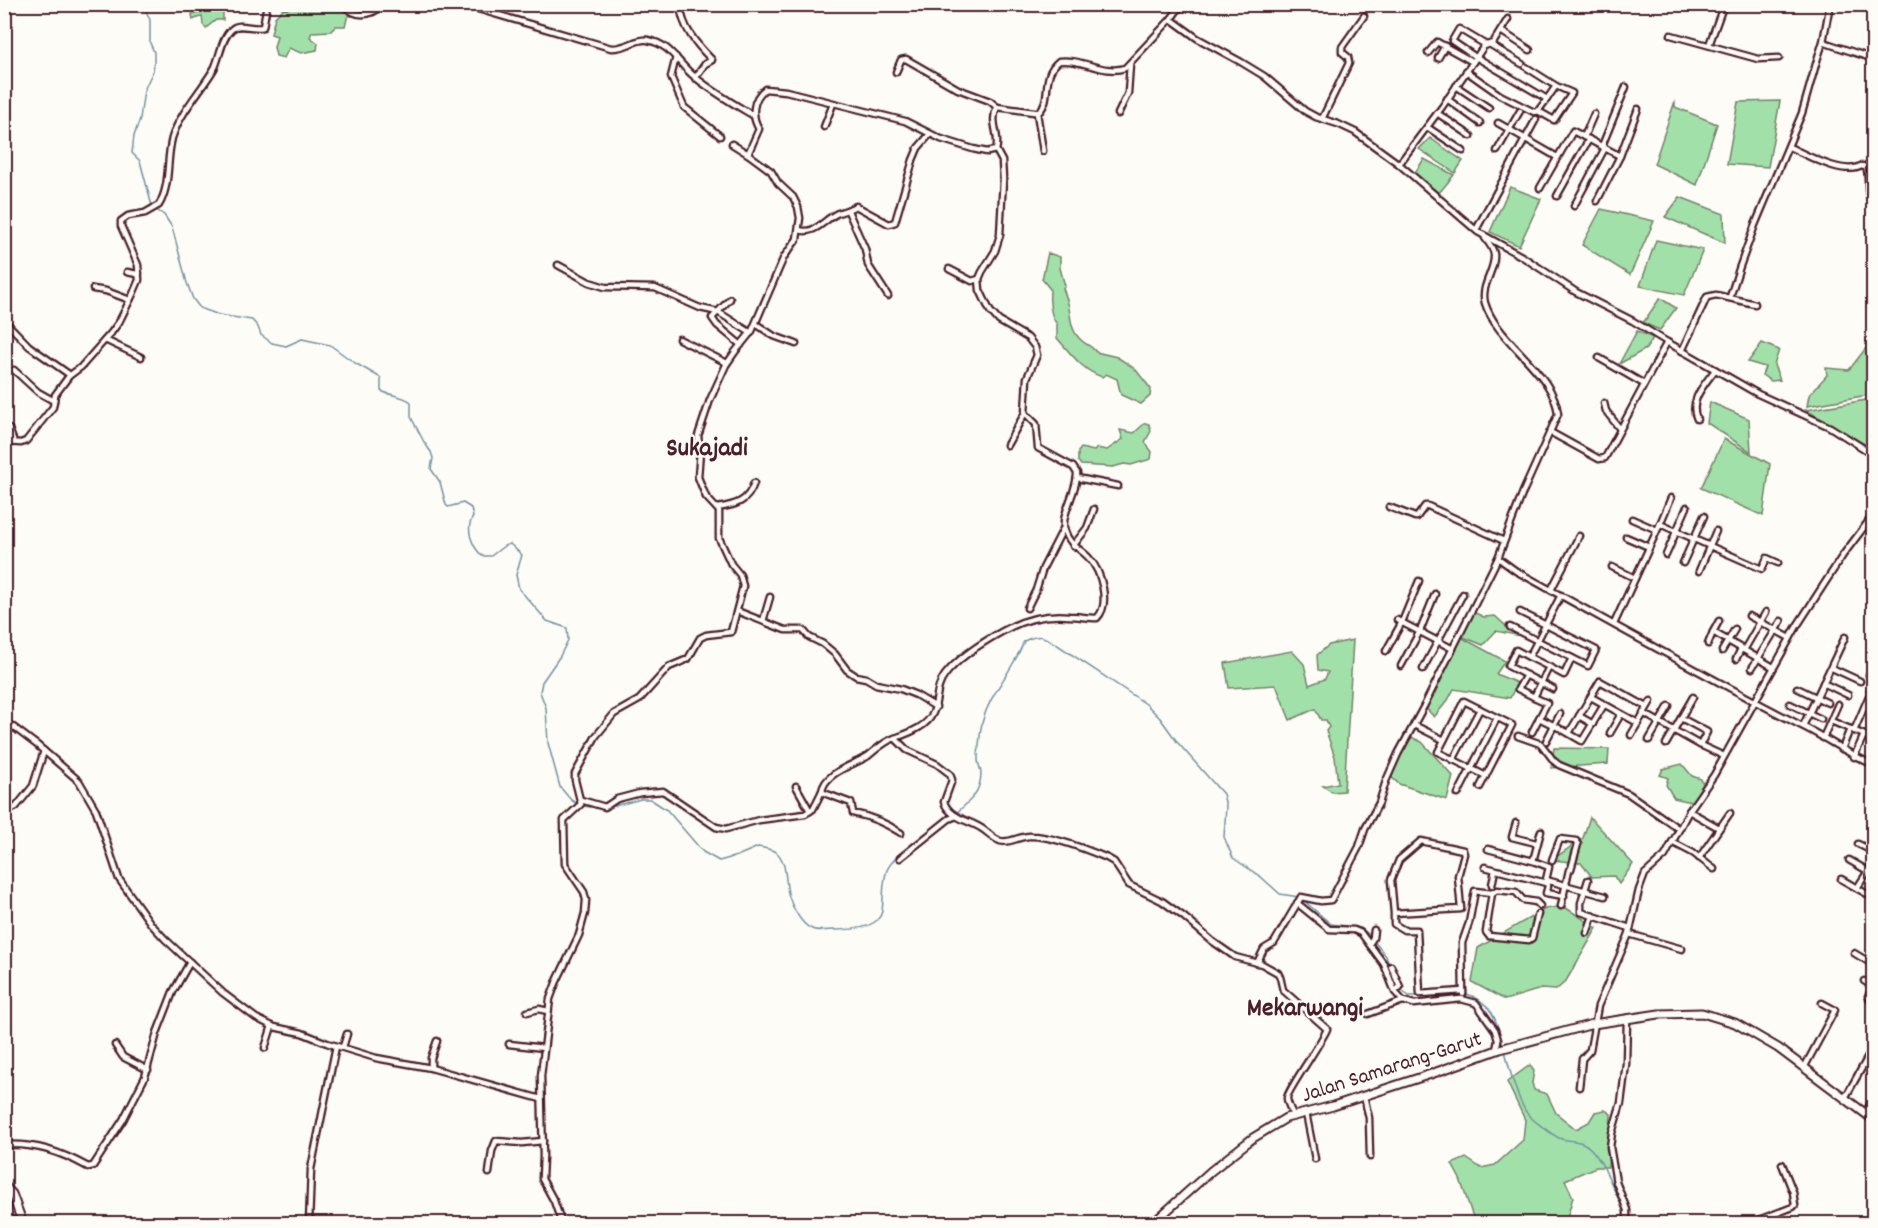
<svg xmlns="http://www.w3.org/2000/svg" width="1878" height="1228" font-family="Dekko,sans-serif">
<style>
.green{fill:#a1e0a9;stroke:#76806a;stroke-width:1.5}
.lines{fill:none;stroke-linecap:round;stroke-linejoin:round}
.stream{stroke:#73929e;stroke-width:1.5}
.street-casing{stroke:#4a1f2b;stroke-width:9}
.secondary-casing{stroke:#4a1f2b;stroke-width:11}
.street{stroke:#fdfcf7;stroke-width:4.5}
.secondary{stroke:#fdfcf7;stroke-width:7}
.labels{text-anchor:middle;stroke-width:4.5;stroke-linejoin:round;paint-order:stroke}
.street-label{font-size:22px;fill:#4a1f2b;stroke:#fdfcf7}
.quarter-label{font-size:26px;font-weight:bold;fill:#4a1f2b;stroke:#fdfcf7}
</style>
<rect width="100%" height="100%" fill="#fdfcf7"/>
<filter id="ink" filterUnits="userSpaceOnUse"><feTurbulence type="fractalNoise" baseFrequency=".0167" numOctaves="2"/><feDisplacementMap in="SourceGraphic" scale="12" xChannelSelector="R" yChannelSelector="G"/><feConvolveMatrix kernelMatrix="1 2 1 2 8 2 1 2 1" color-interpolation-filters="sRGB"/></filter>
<g filter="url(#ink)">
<!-- green -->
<g class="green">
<polygon points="204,5 225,5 225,7 220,8 220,11 223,11 223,20 216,20 206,28 203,25 202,16 193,20 192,14 203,11"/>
<polygon points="287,5 346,5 355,16 348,16 345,26 336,26 331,31 312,32 310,37 318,43 317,50 301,53 289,48 284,58 276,56 274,47 277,36 271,34 275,17"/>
<polygon points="1675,101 1675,107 1717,124 1697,185 1654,164"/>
<polygon points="1780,101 1768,167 1727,164 1738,102"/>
<polygon points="1430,138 1463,161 1455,173 1419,149"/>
<polygon points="1424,159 1454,175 1439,193 1414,174"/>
<polygon points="1510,187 1541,199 1519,246 1490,232"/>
<polygon points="1680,197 1724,214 1725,243 1665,217"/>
<polygon points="1601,209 1654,221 1630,275 1582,245"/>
<polygon points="1656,240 1703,250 1684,295 1640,286"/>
<path d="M1048,253L1060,257V268L1065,286L1063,288C1065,295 1068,301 1069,308C1071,320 1071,331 1081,340C1086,345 1092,346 1096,352L1117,357L1128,364L1136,370L1151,389L1150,396L1141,404L1121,395L1117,379L1106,374L1102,377C1082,370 1071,354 1057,338V324C1050,317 1049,300 1050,289L1042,279Z"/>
<polygon points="1660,298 1676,308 1660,330 1643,323"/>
<polygon points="1637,331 1653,338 1646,349 1619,364"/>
<polygon points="1762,343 1779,350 1774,365 1780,380 1771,381 1762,375 1765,367 1748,362"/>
<polygon points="1866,348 1873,348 1873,394 1807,406 1809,395 1827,375 1826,368 1849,370"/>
<polygon points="1873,399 1873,449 1806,410"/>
<polygon points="1710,402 1749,419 1751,452 1707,423"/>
<polygon points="1145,423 1149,424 1151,431 1145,442 1152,452 1151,459 1131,465 1124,464 1113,467 1081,465 1078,461 1078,452 1081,448 1094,451 1097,448 1107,450 1123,439 1120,430 1134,433"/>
<polygon points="1724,439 1770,464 1763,516 1701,488"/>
<polygon points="1473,612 1484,617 1495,616 1516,635 1496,631 1483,645 1461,636"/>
<polygon points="1459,636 1505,661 1496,674 1517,683 1510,698 1454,689 1448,700 1434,717 1424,706"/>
<polygon points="1353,640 1344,791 1332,792 1323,786 1338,783 1335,757 1326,731 1329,727 1326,720 1321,720 1315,709 1290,720 1276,685 1229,688 1225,663 1292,651 1304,664 1309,685 1325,679 1328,672 1318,670 1317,655 1329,645"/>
<polygon points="1409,736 1422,742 1453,776 1447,800 1399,784 1389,775"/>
<polygon points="1554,748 1609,749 1608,764 1551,768"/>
<path d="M1682,764L1692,776L1701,779L1703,784C1699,790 1697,796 1691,802L1674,798L1666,785L1668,778L1660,775L1663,769Z"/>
<polygon points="1590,817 1633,864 1619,884 1614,876 1592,877 1581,863 1552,860 1583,838"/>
<polygon points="1563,906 1597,928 1566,981 1556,990 1541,989 1505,1000 1472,982 1478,948 1545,909"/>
<polygon points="1530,1065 1534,1071 1532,1083 1534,1090 1547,1094 1556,1113 1576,1129 1589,1122 1595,1112 1605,1110 1611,1114 1608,1167 1596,1167 1565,1180 1573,1197 1567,1218 1568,1223 1475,1223 1460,1179 1452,1164 1466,1158 1481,1168 1495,1165 1523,1140 1525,1120 1507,1082"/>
</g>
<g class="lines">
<!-- stream -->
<g class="stream">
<polyline points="143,4 150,20 150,43 154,52 154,64 153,71 144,90 140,119 134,136 132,153 140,161 152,206"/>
<path d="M155,209L164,215L172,227L187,283L193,299L200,308L219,315L252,320L258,327L261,335L272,343L286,346L302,339L330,345L355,363L381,378V391C391,396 403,395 411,402V417L424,442L431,452L433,458L431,469L440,482L446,505L448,507L463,503L471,508L473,517C465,529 472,546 482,556H491L504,546L510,544L522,555L516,575L519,589L547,621L567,628L568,640L560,656L542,682L540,692L546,708L548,743L560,787L571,800L581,806L603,808"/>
<path d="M607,808L641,799H650L667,810L703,852L719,861L737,856L758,847C764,848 771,849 776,852C786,860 785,876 787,887C788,899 799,924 812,929C818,932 828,930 835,930C849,930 879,929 882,911C884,897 882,884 887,870C893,856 918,840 931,830"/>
<path d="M955,814C969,802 981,793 981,773C981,769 978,764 978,760C978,750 980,737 981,728C987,695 1013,672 1024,641C1039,634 1042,635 1056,644L1146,704L1160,718L1178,743L1223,794L1226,806L1224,837L1233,858L1261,877L1280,894L1299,897"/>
<polyline points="1303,900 1331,924 1361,928 1372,937"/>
<polyline points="1374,941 1386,956 1389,965"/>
<polyline points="1392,975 1396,987"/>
<polyline points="1400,990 1409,996 1418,996"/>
<path d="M1464,993C1492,1001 1497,1020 1503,1046"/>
<path d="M1505,1050C1509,1068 1517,1097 1526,1112C1529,1118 1553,1135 1559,1138C1568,1142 1582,1139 1590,1148C1606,1165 1612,1189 1624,1209"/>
</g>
<defs>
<g id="street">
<polyline points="286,4 286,5"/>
<path d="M343,4C356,19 371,16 385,4"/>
<path d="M449,4L478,9L611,48C626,49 636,38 648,40C672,45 677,63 695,77C713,92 734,104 754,116"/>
<path d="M680,4C682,28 696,44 712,60L705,64L695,78"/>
<polyline points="1171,19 1197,38 1241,62 1264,76 1305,111 1316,117 1338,124 1355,132 1399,164 1478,232 1523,257 1576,292 1633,321 1667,342 1758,394 1830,427 1874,455"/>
<polyline points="1501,31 1530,50"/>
<polyline points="1671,35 1758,59 1779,58"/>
<polyline points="1823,42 1874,59"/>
<polyline points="1491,45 1522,64"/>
<polyline points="1709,45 1724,4"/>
<polyline points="1428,53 1437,42 1473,62"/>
<polyline points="1474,56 1452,41 1459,29 1486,45"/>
<polyline points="676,57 671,77 684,107 720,136"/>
<polyline points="1438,58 1445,46"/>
<polyline points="1526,67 1556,86 1547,99"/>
<polyline points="1466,71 1500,95 1534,112 1538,111 1547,99 1476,57"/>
<polyline points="896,72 901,60 906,59 958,89 990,101 997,107"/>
<polyline points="1456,86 1489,108"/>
<polyline points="1447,99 1480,123"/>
<polyline points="1538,111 1554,120 1572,93 1556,86"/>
<polyline points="1037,113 1043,151"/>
<polyline points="1437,113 1471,136"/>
<polyline points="1118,114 1128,93 1130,64"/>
<polyline points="1322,119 1349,63 1348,57 1342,52 1342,47 1364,16"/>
<polyline points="1498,123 1557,157"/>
<polyline points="824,127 833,104"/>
<polyline points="1427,127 1463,151"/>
<polyline points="1584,137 1594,114"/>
<polyline points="732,144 748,154"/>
<polyline points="1602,146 1626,87"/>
<path d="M1789,147C1807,155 1843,176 1861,166L1866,167C1871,179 1864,194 1874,203"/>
<polyline points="1497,151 1520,111"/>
<polyline points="1399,164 1442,107 1484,46 1493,43 1508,19"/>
<polyline points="1540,188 1573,131 1620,156"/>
<polyline points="1557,196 1589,139"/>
<polyline points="1597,201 1620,156 1638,109"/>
<polyline points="1574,206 1605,148"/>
<polyline points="848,211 865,249 868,265 888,296"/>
<path d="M799,230C816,235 824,219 838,213C845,211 850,209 856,206L889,224L895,222L913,160L918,148L930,134"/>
<polyline points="1476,230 1536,119"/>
<path d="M1485,238C1489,243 1493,248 1494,254C1496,270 1480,285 1485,303C1497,343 1554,371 1558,414L1523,492L1498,558L1516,571C1613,624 1708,678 1806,728C1829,740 1850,755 1874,765"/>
<polyline points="558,265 589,282 605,287 655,288 700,308 718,312 751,333"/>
<polyline points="949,269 972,281 979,279"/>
<polyline points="127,272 137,274 139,273"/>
<polyline points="93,289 106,291 130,300"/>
<polyline points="1730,297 1740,266 1755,225 1802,113 1818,57 1823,42 1830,4"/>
<polyline points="730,299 712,318 717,325 741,345"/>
<polyline points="4,320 29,346 70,375"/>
<polyline points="756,324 774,336 796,344"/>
<polyline points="679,339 727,363"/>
<polyline points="105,340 141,357"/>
<polyline points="1682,351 1707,297 1716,295 1755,304"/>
<polyline points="1599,358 1644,384"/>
<polyline points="14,370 38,392 54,401"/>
<polyline points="1604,403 1606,411 1620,429"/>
<path d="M1697,419C1688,401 1705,384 1715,370"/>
<polyline points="9,429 14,442"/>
<polyline points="1550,432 1599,459 1605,458 1667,342"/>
<path d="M4,442L21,443L26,441L53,407L55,395L69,376L81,367L111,333L119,322L133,294L139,280L138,265L121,226V221L128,216L145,213L159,205C171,184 166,161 172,138C180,112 202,90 215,67C220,56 222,37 232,29C239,22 254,30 263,27L267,4"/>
<polyline points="1007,445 1025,413"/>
<polyline points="1077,478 1118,486"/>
<polyline points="1389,507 1415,517 1417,517 1425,506 1428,506 1504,541"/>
<path d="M717,508C736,505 748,502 754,483"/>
<polyline points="1632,519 1657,530"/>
<polyline points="1660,524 1671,498"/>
<polyline points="1626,537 1649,547"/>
<polyline points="1073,546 1087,528 1094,509"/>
<polyline points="1666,555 1687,507"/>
<polyline points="1683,563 1704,516"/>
<polyline points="1612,567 1635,578"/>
<polyline points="1699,571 1716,531"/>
<polyline points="1551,590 1579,536"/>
<polyline points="1027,608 1036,590 1043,568 1063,529"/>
<polyline points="737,611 785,630 803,630 809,637 823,644 835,654 847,670 856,676 866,678 876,684 901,689 916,695 936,707"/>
<polyline points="1749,616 1790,638"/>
<polyline points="1397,620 1453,649"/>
<polyline points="763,621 770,597"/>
<polyline points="1719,621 1713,632 1773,667"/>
<polyline points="1614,624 1660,524 1762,569 1767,558 1778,563"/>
<polyline points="1510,627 1588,666 1596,650 1520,612"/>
<polyline points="1708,644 1713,632"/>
<polyline points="1744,650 1766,612"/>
<polyline points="1386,651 1402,622 1419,581"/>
<polyline points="1722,651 1735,629"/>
<polyline points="1529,657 1516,650 1508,666 1553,689"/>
<polyline points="1736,659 1741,649"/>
<polyline points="1401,666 1420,631 1435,594"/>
<polyline points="1549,667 1564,675 1572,658"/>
<polyline points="1752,668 1781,621"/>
<polyline points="1832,668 1860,681"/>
<polyline points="1423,669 1463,594"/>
<polyline points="1526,675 1518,689 1534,697 1549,667 1529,657 1561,595"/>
<polyline points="1869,675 1874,677"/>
<polyline points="1823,683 1848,695"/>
<polyline points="1797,688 1828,703"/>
<polyline points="1870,690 1874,681"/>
<polyline points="1591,697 1638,723"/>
<polyline points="1790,704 1821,719"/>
<polyline points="1643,713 1700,745 1724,756"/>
<polyline points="1579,716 1593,724"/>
<polyline points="1539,718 1559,728"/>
<polyline points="1681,718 1707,732 1700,745"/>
<polyline points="1831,721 1874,739"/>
<polyline points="4,722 12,726 37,745 79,781 96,810 119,879 151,924 165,939 223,993 256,1018 274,1027 302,1033 327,1043 376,1058 431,1068 541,1099"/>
<polyline points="1414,725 1444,740"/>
<polyline points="1803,726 1845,637"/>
<polyline points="1563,730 1582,741 1604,705"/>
<polyline points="1854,731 1869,696"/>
<polyline points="1532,732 1547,703 1534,697"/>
<polyline points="1569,733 1600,681 1647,707"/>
<polyline points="1610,733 1621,714"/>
<polyline points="1631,735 1651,701"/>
<polyline points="1518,736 1541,744 1554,761 1559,765 1629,794 1679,829"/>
<path d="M895,738L907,750L937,764L950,774L952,780L944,802C950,818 968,820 981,828C988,832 992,838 1000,841C1010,844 1021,835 1031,836C1052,836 1088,850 1107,858L1114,862L1129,885L1162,901L1184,917L1212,941L1235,957L1262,964L1278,973L1280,977L1283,990L1327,1029C1322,1042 1287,1091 1287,1098C1287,1103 1291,1110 1293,1115"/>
<polyline points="1823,738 1838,704"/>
<polyline points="1649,740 1669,706"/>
<polyline points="1546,741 1560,714"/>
<polyline points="1666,744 1693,697"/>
<polyline points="1842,749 1850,729"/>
<polyline points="1854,757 1864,735"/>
<polyline points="1453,760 1480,709"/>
<polyline points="796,786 810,811 813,809 822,791"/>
<polyline points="1480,787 1512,725 1464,701 1438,752 1486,776"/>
<polyline points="1458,794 1497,718"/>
<polyline points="581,800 605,807 617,799 640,793 663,791 716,827 726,829 759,820 805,814 810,811"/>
<polyline points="4,807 12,809 16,807 33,786 44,751"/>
<polyline points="1689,811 1719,828"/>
<polyline points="1516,823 1512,837 1536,843"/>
<path d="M901,833C886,823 872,817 853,813L851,803L824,793L822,791C825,772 854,765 868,756C875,750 882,744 890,740C900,736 911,733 920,727C943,713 931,693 945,675C959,657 983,642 1003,631C1024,619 1046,614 1069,616C1078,616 1087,618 1097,618C1111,604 1101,571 1089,558C1080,548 1069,545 1065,531C1059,516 1078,491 1077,473L1073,467L1038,448L1036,424L1025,413L1027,378L1037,355L1035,347L1028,338L999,321L990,311L980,290L979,279L982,272L995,251L1000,235L1003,179L1002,161L996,150"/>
<polyline points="1672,842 1693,853 1714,869"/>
<polyline points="1858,844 1874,852"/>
<polyline points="1488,849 1533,861 1549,867 1546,880 1605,896"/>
<polyline points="900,858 949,819 956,816"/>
<polyline points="1699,858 1730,813"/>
<polyline points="1552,860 1560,839 1576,841 1578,844 1571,869 1569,870 1561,906"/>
<polyline points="1849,860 1868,871"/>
<polyline points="1533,861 1541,831"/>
<polyline points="1485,867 1546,883"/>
<polyline points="1841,879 1874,898"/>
<polyline points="1546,880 1548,886 1546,893 1564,896"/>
<polyline points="1588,880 1581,903 1581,912 1630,928"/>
<polyline points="1492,885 1495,870"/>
<polyline points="1857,888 1874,862"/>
<polyline points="1492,893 1486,932 1489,936 1529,940 1532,938 1538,914"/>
<polyline points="1297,903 1329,929 1354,930 1361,933 1384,964 1395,992 1403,1001 1414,1004 1461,999 1476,1003 1495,1030 1498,1040 1496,1050"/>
<polyline points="1394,913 1391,880 1399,860 1421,841 1463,850 1464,854 1458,876 1461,909 1394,913 1394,924 1404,930 1417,930 1420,994 1463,991"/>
<polyline points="1587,933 1593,916"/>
<polyline points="1629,934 1682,949"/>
<polyline points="1872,941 1874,942"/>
<polyline points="1369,944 1373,938 1374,930"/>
<polyline points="1854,953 1874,965"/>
<polyline points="1257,963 1264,949 1274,943 1301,897 1321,901 1331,900 1359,847 1365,829 1379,803 1386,781 1398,754 1424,706 1498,558"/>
<polyline points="1391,966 1400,987 1395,991"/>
<polyline points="1864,981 1874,987"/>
<polyline points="1874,987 1868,996 1874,1006"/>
<polyline points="1463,994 1462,943 1469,923 1475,891 1492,893 1497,890 1516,892 1523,900 1536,902 1540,906"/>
<polyline points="527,1012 539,1009 548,1011"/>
<polyline points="1368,1014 1403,1001"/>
<polyline points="509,1044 544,1048"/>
<polyline points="115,1045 123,1057 148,1070"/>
<polyline points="343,1047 347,1034"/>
<polyline points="265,1048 272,1026"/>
<polyline points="431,1068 431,1058 437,1041"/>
<polyline points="1804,1068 1835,1010 1822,1003"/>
<polyline points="1579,1087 1582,1059 1590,1050 1598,1006 1629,934 1639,890 1645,874 1665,856 1689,811 1714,775 1797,626 1843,555 1874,514"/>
<polyline points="1364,1096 1369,1118 1370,1157"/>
<polyline points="1845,1098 1868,1057"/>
<polyline points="1306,1113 1315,1159"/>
<polyline points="1865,1114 1874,1098"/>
<path d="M4,1145C35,1143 61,1152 88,1167L93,1166L123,1120L145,1077L157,1033L173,992L190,962"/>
<polyline points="489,1173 492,1151 496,1141 522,1143 543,1141"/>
<polyline points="8,1224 21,1218"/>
<polyline points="309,1224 311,1169 336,1046"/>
<path d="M562,1224L554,1201L542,1179L543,1156L541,1076L550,999L556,983L579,935L585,913L586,900L584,892L565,864L564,820L581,804L575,780V774L596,736L614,714L639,700L669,667L688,659L700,638L706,635L731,632L743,586L740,575L731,564L719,538V511L706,497L698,477L700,451L698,436L710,400L726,365L735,352L752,331L784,257L797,239L800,218L798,207L793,197L778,183L771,171L748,154L759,129C751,116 752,99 765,89L786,91L905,121L941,139L973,149L987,152L996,150C1001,135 989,123 997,107L1034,112H1039C1053,98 1040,76 1059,61C1082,58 1103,75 1125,68L1171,19L1182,4"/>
<polyline points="1627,1224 1627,1210 1616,1182 1610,1147 1612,1133 1621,1103 1626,1064 1627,1018"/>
<polyline points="1748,1224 1793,1207 1795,1205 1793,1192 1782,1164"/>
</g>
<g id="secondary">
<polyline points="4,1185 12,1194 23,1224"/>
<polyline points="1152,1224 1211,1171 1253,1138 1286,1118 1333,1106 1431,1074 1500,1049 1593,1024 1659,1014 1702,1013 1735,1023 1778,1048 1874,1120"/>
</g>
</defs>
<!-- street casing -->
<use href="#street" class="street-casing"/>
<!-- secondary casing -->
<use href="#secondary" class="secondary-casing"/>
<!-- street -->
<use href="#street" class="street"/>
<!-- secondary -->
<use href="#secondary" class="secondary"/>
</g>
</g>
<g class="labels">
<!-- street labels -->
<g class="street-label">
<text transform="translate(1391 1065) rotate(-18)" y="8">Jalan Samarang-Garut</text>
</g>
<!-- quarter labels -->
<g class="quarter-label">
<text x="707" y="455">Sukajadi</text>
<text x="1305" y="1015">Mekarwangi</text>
</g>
</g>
<!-- margin -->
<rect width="1878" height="1228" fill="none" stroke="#fdfcf7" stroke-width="24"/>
<rect x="12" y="12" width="1854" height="1204" fill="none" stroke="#4a1f2b" stroke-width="2" filter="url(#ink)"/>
</svg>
